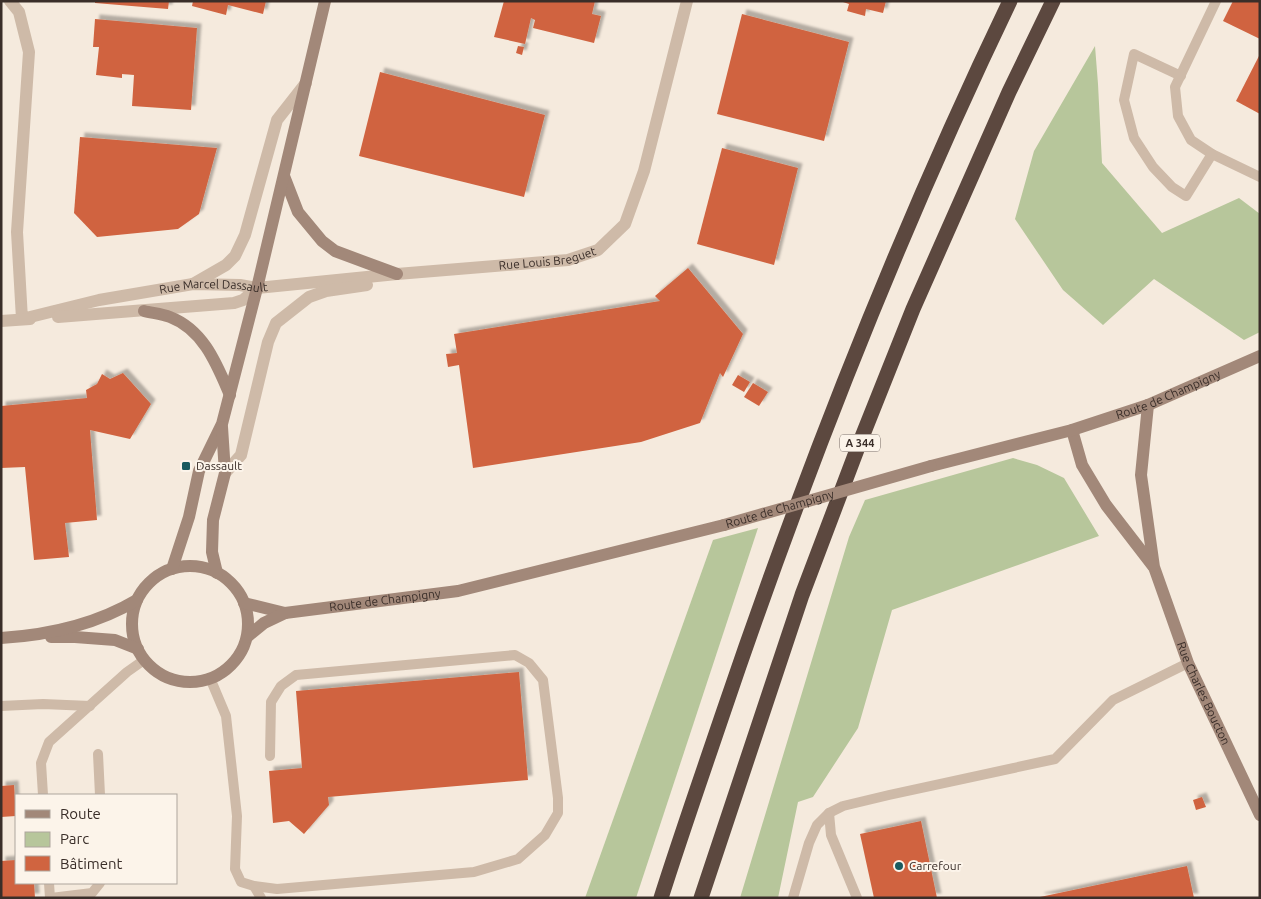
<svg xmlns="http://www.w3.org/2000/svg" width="1261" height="899" font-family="Ubuntu,sans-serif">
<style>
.green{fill:#b7c69b}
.building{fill:#d06440;filter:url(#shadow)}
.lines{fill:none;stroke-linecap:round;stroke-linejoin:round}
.lane{stroke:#cebaa8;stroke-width:10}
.street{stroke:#cebaa8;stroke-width:12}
.secondary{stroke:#a28879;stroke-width:12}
.highway{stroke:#5c483f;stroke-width:15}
.secondary-bridge{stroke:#a28879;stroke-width:12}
.poi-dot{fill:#1a5b60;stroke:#fcf4ea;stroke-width:2}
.labels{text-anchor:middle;stroke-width:4;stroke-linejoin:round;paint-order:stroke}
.shield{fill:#fcf4ea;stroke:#746963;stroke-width:1}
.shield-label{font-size:11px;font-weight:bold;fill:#3a2e29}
.street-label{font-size:12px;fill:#3a2e29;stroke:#fcf4ea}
.poi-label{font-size:12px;fill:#3a2e29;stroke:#fcf4ea;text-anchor:start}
</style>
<defs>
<filter id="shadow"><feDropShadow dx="4.5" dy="-4.5" stdDeviation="1" flood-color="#0004"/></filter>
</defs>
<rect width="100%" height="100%" fill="#f5eadd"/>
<!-- green -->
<g class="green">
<polygon points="1095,46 1098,84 1102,163 1162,233 1239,198 1260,214 1260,332 1244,340 1154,279 1103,325 1063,290 1015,219 1034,151"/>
<polygon points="1013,458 1037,465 1064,478 1099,536 892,610 858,728 813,797 798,802 778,898 740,898 849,537 865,500"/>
<polygon points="758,528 636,898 585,898 713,540"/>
</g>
<!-- building -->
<g class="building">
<polygon points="95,1 169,1 168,9 95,3"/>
<polygon points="193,1 266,1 263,14 228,5 226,15 192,6"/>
<polygon points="504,1 595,1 592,14 601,16 594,43 533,28 535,20 531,18 525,44 494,37"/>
<polygon points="840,1 886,1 883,13 866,9 865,16 847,11 849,4"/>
<polygon points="1233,1 1260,1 1260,39 1223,21"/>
<polygon points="742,14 849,42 824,141 717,114"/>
<polygon points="95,19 197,28 191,110 132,106 134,75 122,74 122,78 96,75 99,47 93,47"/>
<polygon points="518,46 524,47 522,55 516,53"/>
<polygon points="1260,54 1260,114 1236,101"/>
<polygon points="380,72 545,115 524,197 359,156"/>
<polygon points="80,137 217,148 199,214 178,229 97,237 74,213"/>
<polygon points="722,148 798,168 774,265 697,244"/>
<polygon points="688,268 743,334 723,377 720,373 700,423 641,442 473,468 459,365 448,367 446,354 457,353 454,334 660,301 655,296"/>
<polygon points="123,373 151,404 130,439 90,430 97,520 65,523 69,557 34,560 25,467 1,468 1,406 87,398 86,390 97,384 102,374 110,379"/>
<polygon points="738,375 750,382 744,392 732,385"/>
<polygon points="753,383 768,392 759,406 744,397"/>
<polygon points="519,672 528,780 328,797 329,805 304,834 289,821 273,823 269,771 302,768 296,691"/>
<polygon points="14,785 16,816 1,817 1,786"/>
<polygon points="1202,797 1206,807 1196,810 1193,800"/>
<polygon points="921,821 937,898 874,898 860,834"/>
<polygon points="16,860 16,883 34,883 35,898 1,898 1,861"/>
<polygon points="1187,866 1194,898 1040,898 1040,897"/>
</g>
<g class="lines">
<!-- lane -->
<g class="lane">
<polyline points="1216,1 1175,87 1178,116 1191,140 1212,154 1260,177"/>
<polyline points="1181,76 1134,54 1124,100 1134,138 1153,167 1172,187 1186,196 1212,154"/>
<polyline points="210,678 226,716 237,816 235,869 241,882 254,886 277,889 474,872 518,859 545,835 558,813 558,798 543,680 529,663 515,655 296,675 281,686 271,702 270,756"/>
<polyline points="1,706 43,704 90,706"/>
<polyline points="98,754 100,795"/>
<polyline points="43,795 41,763 49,742 127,672 144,660"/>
<polyline points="829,813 831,835 857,898"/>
<polyline points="49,883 50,898"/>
<polyline points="254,886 261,898"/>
<polyline points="51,898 92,893 100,883"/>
<polyline points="793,898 809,843 817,825 829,813 843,806 889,795 1055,759 1113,700 1188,663"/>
</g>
<!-- street -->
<g class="street">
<path id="s1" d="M10,1L19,12L29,52L17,232L22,319L99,300L193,284L240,285L257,288L397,274L568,260L598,250L625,224L644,171L687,1"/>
<polyline points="193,284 226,265 235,256 245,235 277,120 306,83"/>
<polyline points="58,317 234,303 243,300 257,288"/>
<polyline points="1,321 30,319"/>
<polyline points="225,473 241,455 268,342 276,323 309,297 326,291 367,285"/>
</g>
<!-- secondary -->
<g class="secondary">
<polyline points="284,176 298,212 322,241 335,251 397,274"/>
<path d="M144,311C152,313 162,314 170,317C204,330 217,365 230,395"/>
<path id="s2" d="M1148,405L1141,475L1154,567L1188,663L1260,815"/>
<polyline points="1072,430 1082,465 1106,505 1153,566"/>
<path id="s3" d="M931,466L1072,430L1148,405L1260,356"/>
<circle cx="190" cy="624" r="58"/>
<polyline points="172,569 189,517 199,471 222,424 257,288 325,1"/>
<polyline points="217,573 212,552 213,520 225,473 222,427"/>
<polyline points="244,603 285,613"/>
<polyline points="51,637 75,637 115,640 138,649"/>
<path id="s4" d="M247,637L264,623L285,613L458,591L724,525"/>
<path d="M1,638C50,635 95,625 137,600"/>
</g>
<!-- highway -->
<g class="highway">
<path d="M661,898C680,838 701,778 721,719C804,474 898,234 1010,1"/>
<polyline points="701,898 802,595 858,447 913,309 1009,92 1053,1"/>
</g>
<!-- secondary-bridge -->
<path class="secondary-bridge" id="s5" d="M724,525L931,466"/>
</g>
<!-- markers -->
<g class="poi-dot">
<rect x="181" y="461" width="10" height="10" rx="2.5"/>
<circle cx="899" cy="866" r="5"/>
</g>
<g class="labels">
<!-- shield labels -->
<rect class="shield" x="840" y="434.5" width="40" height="17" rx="4"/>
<g class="shield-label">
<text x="860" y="447">A 344</text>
</g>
<!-- street labels -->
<g class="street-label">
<text dy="4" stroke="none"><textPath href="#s1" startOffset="854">Rue Louis Breguet</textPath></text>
<text dy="4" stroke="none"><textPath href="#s1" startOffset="518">Rue Marcel Dassault</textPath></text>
<text dy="4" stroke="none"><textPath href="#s3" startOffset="248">Route de Champigny</textPath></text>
<text dy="4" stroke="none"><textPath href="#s5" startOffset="58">Route de Champigny</textPath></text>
<text dy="4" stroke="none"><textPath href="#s4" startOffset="146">Route de Champigny</textPath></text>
<text dy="4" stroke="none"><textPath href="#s2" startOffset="299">Rue Charles Boucton</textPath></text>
</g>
<!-- poi labels -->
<g class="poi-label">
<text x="196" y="470">Dassault</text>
<text x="909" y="870">Carrefour</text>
</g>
</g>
<!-- border -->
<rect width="1261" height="899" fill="none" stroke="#3a2e29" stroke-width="5"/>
<!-- legend -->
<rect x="15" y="794" width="162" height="90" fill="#fcf4ea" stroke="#aea59d"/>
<rect x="25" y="810" width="25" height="8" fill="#a28879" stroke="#aea59d"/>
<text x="60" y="819" font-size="15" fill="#3a2e29">Route</text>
<rect x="25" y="832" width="25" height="15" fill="#b7c69b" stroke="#aea59d"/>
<text x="60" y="844" font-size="15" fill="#3a2e29">Parc</text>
<rect x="25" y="856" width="25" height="15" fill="#d06440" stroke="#aea59d"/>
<text x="60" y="869" font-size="15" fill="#3a2e29">Bâtiment</text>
</svg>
